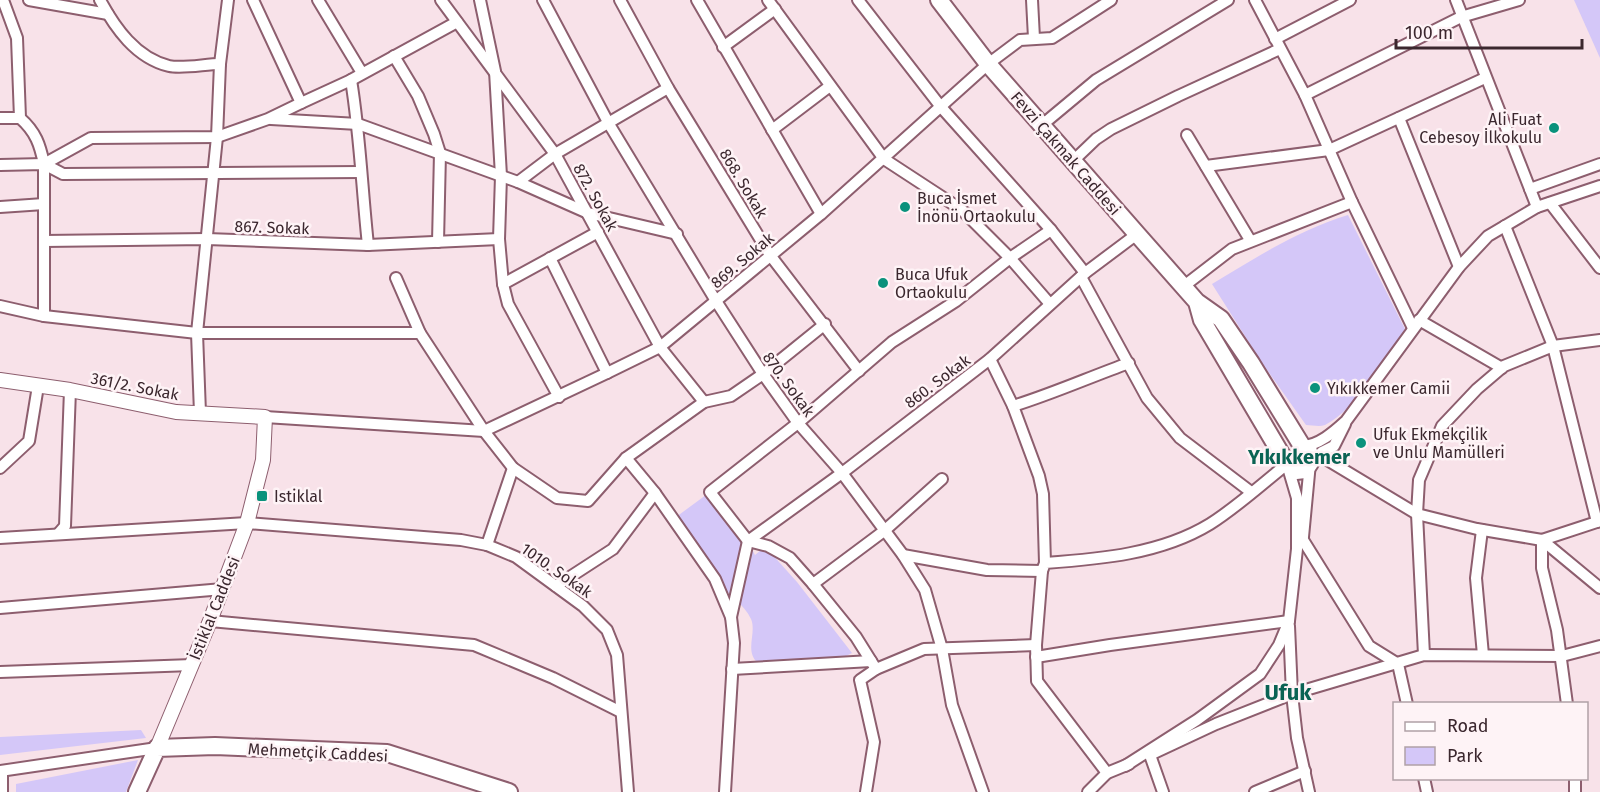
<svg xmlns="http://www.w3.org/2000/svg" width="1600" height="792" font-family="'Fira Sans',sans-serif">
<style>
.green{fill:#d4c7f8}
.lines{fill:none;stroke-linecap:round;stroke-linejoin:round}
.minor-casing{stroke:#8d5e6e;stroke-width:14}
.tertiary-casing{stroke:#8d5e6e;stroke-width:16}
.secondary-casing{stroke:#8d5e6e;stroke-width:20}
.minor{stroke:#fff;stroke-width:10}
.tertiary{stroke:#fff;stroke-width:14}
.secondary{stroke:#fff;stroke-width:16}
.poi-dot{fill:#0a927c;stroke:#fef3f6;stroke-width:2}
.labels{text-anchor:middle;stroke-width:5;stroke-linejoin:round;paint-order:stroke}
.poi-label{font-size:16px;fill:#3b272e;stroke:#fef3f6;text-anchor:start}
.street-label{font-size:16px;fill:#3b272e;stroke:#fef3f6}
.quarter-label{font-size:20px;font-weight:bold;fill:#0b6354;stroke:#fef3f6}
.district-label{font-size:22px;font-weight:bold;fill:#0b6354;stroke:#fef3f6}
</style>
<rect width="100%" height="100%" fill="#f8e2e9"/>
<!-- green -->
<g class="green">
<polygon points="1574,0 1600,0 1600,58"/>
<path d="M1348,215L1405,329C1384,359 1358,408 1325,425C1319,427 1312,425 1306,425L1262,363L1212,284C1255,258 1299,230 1348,215Z"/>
<path d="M710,492L748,541L755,555L761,550L770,552L797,582L852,653L844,657L758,663C744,651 757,633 751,619C744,604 727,593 716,581C700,563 686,540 672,520Z"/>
<polygon points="141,730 146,738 0,755 0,737"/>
<polygon points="138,760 126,792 16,792 16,784"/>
</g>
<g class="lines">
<defs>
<g id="minor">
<path d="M3,0L17,38L20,118C36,132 40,145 44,164V316"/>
<polyline points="29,0 108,14"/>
<path d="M100,0C115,28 136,58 169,66C182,69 206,64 220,64"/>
<polyline points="253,0 301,103"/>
<polyline points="318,0 362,73"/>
<polyline points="441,0 555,154 660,347 704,402"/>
<polyline points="480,0 495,71 501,176 499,239 503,284 508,304 559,397"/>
<polyline points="543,0 609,124 716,301 763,374 798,423 842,473 903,555 925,590 942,649 952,705 983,792"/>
<polyline points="620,0 668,88 770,255 859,371"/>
<polyline points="697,0 821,214"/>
<polyline points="768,0 884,159 962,210 1010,258 1050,304"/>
<polyline points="858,0 941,107 1051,230 1085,273"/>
<polyline points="1032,0 1034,38"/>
<polyline points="1255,0 1305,95 1352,202 1413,328"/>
<polyline points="1456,0 1537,207"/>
<polyline points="1275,39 1350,0"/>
<polyline points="723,47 775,9"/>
<polyline points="394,56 418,96 434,134 440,153 438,242"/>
<path d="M351,80C360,134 362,190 368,245"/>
<polyline points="1305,95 1461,17 1519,0"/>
<polyline points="0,118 20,118"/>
<polyline points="1399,118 1459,267"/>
<polyline points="271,119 358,124 518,182 588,213 677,234"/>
<polyline points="1042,125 1096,80 1228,0"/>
<polyline points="772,130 830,86"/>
<polyline points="1187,135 1250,240"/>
<polyline points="1073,161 1096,139 1111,129 1178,96 1280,49"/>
<polyline points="44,164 91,138 217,137 268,119 301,103 351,80 457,22"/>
<polyline points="0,165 44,164 63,174 361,172"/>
<polyline points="1206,166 1329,150 1485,78"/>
<polyline points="518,182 555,154 668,88"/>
<polyline points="1530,189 1600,164"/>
<polyline points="1550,203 1600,268"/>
<polyline points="0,207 44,204"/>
<polyline points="1505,226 1553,346 1597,522"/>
<polyline points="44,241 207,239 368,245 499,239"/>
<polyline points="550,258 607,373"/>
<polyline points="1081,277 1147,398 1180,438 1251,492"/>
<polyline points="396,278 420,333 484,431 513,468 557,498 588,501 626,458 704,402 731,396 763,374 825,324"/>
<polyline points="503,284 598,232"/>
<polyline points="1184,286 1232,249 1352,202"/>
<polyline points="0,306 44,316 197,333 420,333"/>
<polyline points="1419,320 1502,368"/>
<polyline points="990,359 1013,406 1039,476 1043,494 1045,563"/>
<path d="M1013,406C1052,394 1090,377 1129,363"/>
<polyline points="200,413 197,333 217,137 220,64 228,0"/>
<polyline points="265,417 484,431 607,373 660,347 821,214 988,64 1020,40 1052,38 1111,0"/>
<path d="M1302,446C1318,446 1334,432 1346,421L1459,267L1488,236L1537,207L1600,186"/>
<polyline points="1319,455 1417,514 1477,529 1542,540 1600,588"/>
<polyline points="626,458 655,493 715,579 731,617 734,643 725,792"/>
<polyline points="0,468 29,441 38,386"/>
<polyline points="1482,530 1476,578 1483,655"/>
<polyline points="58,534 65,526 70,390"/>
<polyline points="1303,537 1310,463 1322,452 1334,446 1345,424"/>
<polyline points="0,538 247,523 461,540 487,545 516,557 583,606 607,630 617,655 628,792"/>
<polyline points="1303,540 1369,646 1398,664 1407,704"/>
<polyline points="1542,540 1542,568 1557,630 1567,704"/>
<polyline points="1542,540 1600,521"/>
<polyline points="487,545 513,468"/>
<path d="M903,555L987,570L1042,571L1045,563C1100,559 1161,554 1210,524C1237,507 1262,484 1287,464L1297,498V549L1289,621L1279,645L1260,674L1197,720L1125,766"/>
<polyline points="1042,571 1036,645 1037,681 1107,773"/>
<polyline points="813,584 884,531 942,479"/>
<polyline points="556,586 613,549 655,493"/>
<polyline points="0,608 223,589"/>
<polyline points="731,617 748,541 842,473 990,359 1085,273 1137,234"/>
<polyline points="210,621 474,645 553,678 621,712"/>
<polyline points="1289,626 1292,694 1297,738 1309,792"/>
<polyline points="1424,655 1417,514 1419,480 1442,426 1477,389 1504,366 1553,346 1600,340"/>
<polyline points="1036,657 1110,645 1289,621"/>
<polyline points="732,669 871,661"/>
<polyline points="876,669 856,637 813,584 790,558 768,546 748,541 710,492 798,423 892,342 956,301 1010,258 1051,230"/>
<polyline points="0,672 192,665"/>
<polyline points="1154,753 1216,724 1292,694 1424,655 1562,656 1600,646"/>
<polyline points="1150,755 1163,792"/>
<polyline points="0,771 157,748"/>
<polyline points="1424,778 1427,792"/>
<polyline points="1575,778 1575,792"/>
<polyline points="2,792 2,771"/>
<polyline points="866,792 874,742 860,680 876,669 924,649 1036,645"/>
<polyline points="1088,792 1107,773 1129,764"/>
<polyline points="1255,792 1305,771"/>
</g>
<polyline id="tertiary" points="0,380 70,390 176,412 265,417 263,460 247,523 210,621 157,748"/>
<g id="secondary">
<polyline points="939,0 988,64 1137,234 1197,302 1221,319 1251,363 1302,446 1309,451 1310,463 1305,470 1296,471 1287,464 1202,320 1197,302"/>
<polyline points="137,792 157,748 215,746 387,753 509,792"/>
</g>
</defs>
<!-- minor casing -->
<use href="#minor" class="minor-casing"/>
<!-- tertiary casing -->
<use href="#tertiary" class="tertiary-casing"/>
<!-- secondary casing -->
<use href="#secondary" class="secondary-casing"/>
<!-- minor -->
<use href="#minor" class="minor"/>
<!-- tertiary -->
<use href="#tertiary" class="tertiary"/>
<!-- secondary -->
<use href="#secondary" class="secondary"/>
</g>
<!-- markers -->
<g class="poi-dot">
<circle cx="1554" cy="128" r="6"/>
<circle cx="905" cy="207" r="6"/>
<circle cx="883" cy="283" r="6"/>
<circle cx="1315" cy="388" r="6"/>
<circle cx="1361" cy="443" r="6"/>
<rect x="256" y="490" width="12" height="12" rx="3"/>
</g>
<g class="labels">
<!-- poi labels -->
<g class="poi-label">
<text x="1542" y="125" text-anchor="end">Ali Fuat<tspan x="1542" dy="18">Cebesoy İlkokulu</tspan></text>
<text x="917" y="204">Buca İsmet<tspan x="917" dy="18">İnönü Ortaokulu</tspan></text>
<text x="895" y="280">Buca Ufuk<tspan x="895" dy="18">Ortaokulu</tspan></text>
<text x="1327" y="394">Yıkıkkemer Camii</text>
<text x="1373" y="440">Ufuk Ekmekçilik<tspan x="1373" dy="18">ve Unlu Mamülleri</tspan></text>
<text x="274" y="502">Istiklal</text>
</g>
<!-- street labels -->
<g class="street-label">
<text transform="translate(1066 153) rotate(49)" y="6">Fevzi Çakmak Caddesi</text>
<text transform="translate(744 183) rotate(59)" y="6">868. Sokak</text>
<text transform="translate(596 197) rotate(61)" y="6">872. Sokak</text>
<text transform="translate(272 227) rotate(2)" y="6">867. Sokak</text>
<text transform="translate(742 260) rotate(-40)" y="6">869. Sokak</text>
<text transform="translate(937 381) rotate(-37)" y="6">860. Sokak</text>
<text transform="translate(789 384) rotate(54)" y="6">870. Sokak</text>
<text transform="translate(135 386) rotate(11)" y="6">361/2. Sokak</text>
<text transform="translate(557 570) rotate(35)" y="6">1010. Sokak</text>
<text transform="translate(214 608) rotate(-68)" y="6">İstiklal Caddesi</text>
<text transform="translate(318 752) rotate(3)" y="6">Mehmetçik Caddesi</text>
</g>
<!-- quarter labels -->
<g class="quarter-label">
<text x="1299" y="464">Yıkıkkemer</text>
</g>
<!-- district labels -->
<g class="district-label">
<text x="1288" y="700">Ufuk</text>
</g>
</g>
<!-- legend -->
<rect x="1393" y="702" width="195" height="78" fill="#fef3f6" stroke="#b0a1a6" stroke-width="1.5"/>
<rect x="1405" y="722" width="30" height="9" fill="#ffffff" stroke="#b0a1a6" stroke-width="1.5"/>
<text x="1447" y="732" font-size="18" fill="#3b272e">Road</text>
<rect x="1405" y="747" width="30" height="18" fill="#d4c7f8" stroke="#b0a1a6" stroke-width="1.5"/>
<text x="1447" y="762" font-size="18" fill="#3b272e">Park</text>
<!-- scale -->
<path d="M1396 39v9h186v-9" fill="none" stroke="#3b272e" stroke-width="3"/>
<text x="1405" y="39" font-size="18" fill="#3b272e" stroke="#fef3f6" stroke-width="4.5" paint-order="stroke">100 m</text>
</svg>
